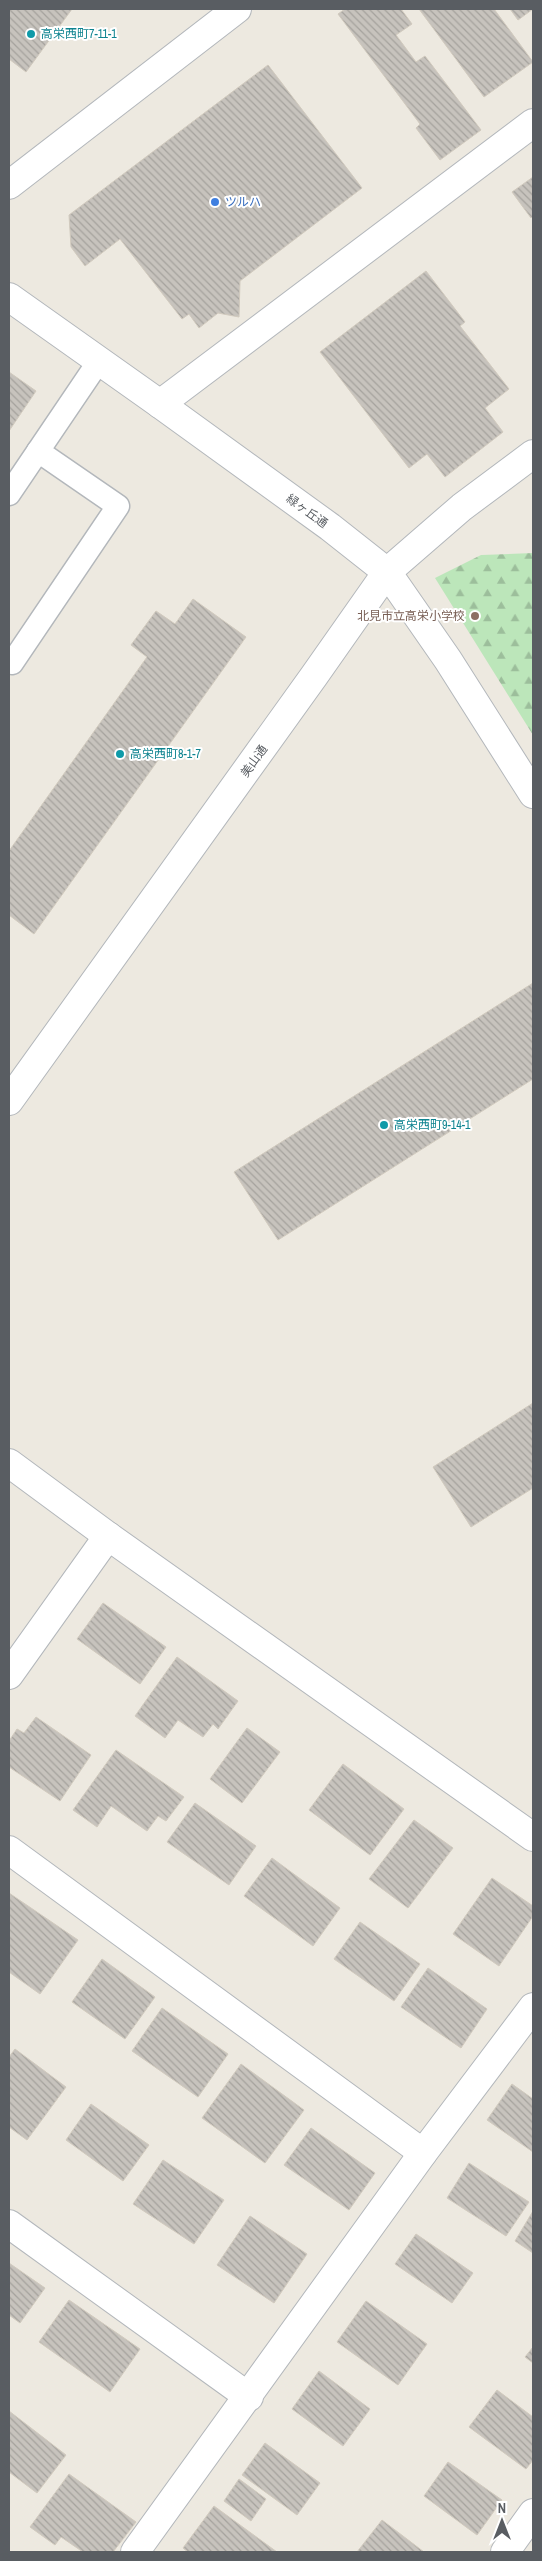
<svg xmlns="http://www.w3.org/2000/svg" width="542" height="2561" font-family="'Archivo Narrow','Noto Sans JP',sans-serif">
<style>
.forest{fill:url(#forest-firs)}
.building{fill:url(#building-back-hatch);stroke:#d1cabe}
.lines{fill:none;stroke-linecap:round;stroke-linejoin:round}
.service-casing{stroke:#b3b7bb;stroke-width:25}
.minor-casing{stroke:#b3b7bb;stroke-width:30}
.tertiary-casing{stroke:#b3b7bb;stroke-width:30}
.service{stroke:#fff;stroke-width:22}
.minor{stroke:#fff;stroke-width:28}
.tertiary{stroke:#fff;stroke-width:28}
.culture-dot{fill:#0f9aa8;stroke:#fff;stroke-width:2}
.shop-dot{fill:#3f7fe0;stroke:#fff;stroke-width:2}
.education-dot{fill:#8d6e63;stroke:#fff;stroke-width:2}
.labels{text-anchor:middle;stroke-width:4;stroke-linejoin:round;paint-order:stroke}
.culture-label{font-size:12px;fill:#0d838f;stroke:#fff;text-anchor:start}
.shop-label{font-size:12px;fill:#366cbe;stroke:#fff;text-anchor:start}
.street-label{font-size:12px;fill:#595d62;stroke:#fff}
.education-label{font-size:12px;fill:#785e54;stroke:#fff;text-anchor:end}
</style>
<defs>
<pattern id="forest-firs" width="22" height="20" patternUnits="userSpaceOnUse" patternTransform="scale(1.25)"><rect width="22" height="20" fill="#bce6ba"/><path d="M5 1l3.5 6h-7zM16 11l3.5 6h-7z" fill="#9cbe9b"/></pattern>
<pattern id="building-back-hatch" width="6" height="6" patternUnits="userSpaceOnUse" patternTransform="scale(1.25)"><rect width="6" height="6" fill="#c7c3bd"/><path d="M-1 5l2 2M0 0l6 6M5-1l2 2" fill="none" stroke="#a5a29d"/></pattern>
</defs>
<rect width="100%" height="100%" fill="#ede9e0"/>
<!-- forest -->
<polygon class="forest" points="533,553 533,735 435,578 481,555"/>
<!-- building -->
<g class="building">
<polygon points="9,9 72,9 26,72 9,59"/>
<polygon points="345,9 401,9 412,24 396,35 416,62 425,56 481,130 440,160 416,128 420,124 338,14"/>
<polygon points="419,9 494,9 533,62 484,97"/>
<polygon points="510,9 533,9 518,20"/>
<polygon points="268,65 362,188 240,281 239,317 218,313 199,328 189,314 182,319 120,239 85,266 71,247 69,215"/>
<polygon points="533,177 533,216 531,218 512,192"/>
<polygon points="426,271 465,322 460,326 509,389 485,408 503,432 445,477 427,454 409,468 320,352"/>
<polygon points="9,372 36,391 9,431"/>
<polygon points="193,599 246,637 34,934 9,915 9,851 147,657 131,645 156,611 175,624"/>
<polygon points="533,983 533,1079 278,1240 234,1172"/>
<polygon points="533,1403 533,1488 471,1527 433,1467"/>
<polygon points="103,1603 166,1647 140,1684 77,1639"/>
<polygon points="177,1657 238,1701 218,1729 213,1724 203,1737 178,1720 165,1738 135,1716"/>
<polygon points="36,1717 91,1755 60,1801 9,1767 9,1741 17,1729 24,1733"/>
<polygon points="247,1728 280,1752 242,1803 210,1779"/>
<polygon points="116,1750 184,1797 166,1821 158,1816 147,1831 111,1806 97,1827 73,1810"/>
<polygon points="343,1764 404,1809 370,1855 309,1810"/>
<polygon points="195,1803 256,1846 229,1885 167,1842"/>
<polygon points="414,1820 453,1848 408,1908 369,1879"/>
<polygon points="272,1858 340,1908 313,1946 244,1896"/>
<polygon points="492,1878 533,1906 533,1916 499,1966 453,1934"/>
<polygon points="9,1893 78,1940 40,1994 9,1972"/>
<polygon points="360,1922 420,1964 394,2001 334,1959"/>
<polygon points="102,1959 155,1997 125,2039 72,2002"/>
<polygon points="428,1968 487,2009 461,2048 401,2007"/>
<polygon points="162,2008 228,2054 198,2097 132,2051"/>
<polygon points="15,2049 66,2087 27,2140 9,2127 9,2057"/>
<polygon points="241,2064 304,2110 265,2163 202,2118"/>
<polygon points="512,2084 533,2099 533,2152 487,2120"/>
<polygon points="91,2104 149,2145 123,2181 66,2140"/>
<polygon points="311,2128 375,2173 349,2210 284,2165"/>
<polygon points="163,2160 224,2200 194,2244 133,2204"/>
<polygon points="469,2163 529,2202 506,2236 447,2198"/>
<polygon points="533,2211 533,2253 515,2241"/>
<polygon points="250,2216 307,2254 274,2303 217,2265"/>
<polygon points="416,2234 473,2273 452,2303 395,2264"/>
<polygon points="9,2263 45,2288 20,2323 9,2315"/>
<polygon points="69,2300 140,2349 110,2392 39,2342"/>
<polygon points="366,2301 427,2344 398,2385 337,2342"/>
<polygon points="533,2347 533,2363 525,2357"/>
<polygon points="319,2371 370,2409 343,2446 292,2409"/>
<polygon points="497,2390 533,2417 533,2460 526,2469 469,2427"/>
<polygon points="9,2411 66,2455 37,2493 9,2472"/>
<polygon points="265,2443 320,2483 297,2515 242,2475"/>
<polygon points="448,2462 502,2500 477,2535 424,2496"/>
<polygon points="69,2474 136,2522 113,2552 83,2552 61,2537 55,2545 30,2527"/>
<polygon points="239,2479 266,2499 251,2521 224,2501"/>
<polygon points="214,2506 277,2552 188,2552 183,2548"/>
<polygon points="382,2520 424,2552 357,2552"/>
</g>
<g class="lines">
<defs>
<g id="service">
<polyline points="9,494 99,361"/>
<polyline points="9,661 12,663 118,506 38,451"/>
</g>
<g id="minor">
<polyline points="9,185 237,9"/>
<polyline points="160,404 533,123"/>
<polyline points="9,1463 108,1536 533,1837"/>
<polyline points="9,1675 108,1536"/>
<polyline points="9,1850 423,2153"/>
<polyline points="9,2224 249,2397"/>
<polyline points="135,2552 423,2153 533,2007"/>
<polyline points="505,2552 533,2513"/>
</g>
<g id="tertiary">
<polyline points="9,297 160,404 330,527 387,572 448,660 533,794"/>
<polyline points="9,1101 314,676 387,572 462,507 533,454"/>
</g>
</defs>
<!-- service casing -->
<use href="#service" class="service-casing"/>
<!-- minor casing -->
<use href="#minor" class="minor-casing"/>
<!-- tertiary casing -->
<use href="#tertiary" class="tertiary-casing"/>
<!-- service -->
<use href="#service" class="service"/>
<!-- minor -->
<use href="#minor" class="minor"/>
<!-- tertiary -->
<use href="#tertiary" class="tertiary"/>
</g>
<!-- markers -->
<g class="culture-dot">
<circle cx="31" cy="34" r="5"/>
<circle cx="120" cy="754" r="5"/>
<circle cx="384" cy="1125" r="5"/>
</g>
<circle class="shop-dot" cx="215" cy="202" r="5"/>
<circle class="education-dot" cx="475" cy="616" r="5"/>
<g class="labels">
<!-- culture labels -->
<g class="culture-label">
<text x="41" y="38">高栄西町7-11-1</text>
<text x="130" y="758">高栄西町8-1-7</text>
<text x="394" y="1129">高栄西町9-14-1</text>
</g>
<!-- shop labels -->
<g class="shop-label">
<text x="225" y="206">ツルハ</text>
</g>
<!-- street labels -->
<g class="street-label">
<text transform="translate(307 511) rotate(36)" y="4">緑ヶ丘通</text>
<text transform="translate(254 761) rotate(-54)" y="4">美山通</text>
</g>
<!-- education labels -->
<g class="education-label">
<text x="465" y="620">北見市立高栄小学校</text>
</g>
</g>
<!-- border -->
<rect width="542" height="2561" fill="none" stroke="#595d62" stroke-width="20"/>
<!-- north arrow -->
<g transform="translate(502 2521)" stroke="#ffffff" stroke-width="4" paint-order="stroke">
<path d="M0-4L9 19L0 12L-9 19Z" fill="#595d62"/>
<text y="-8" font-size="14" font-weight="bold" text-anchor="middle" fill="#595d62">N</text>
</g>
</svg>
